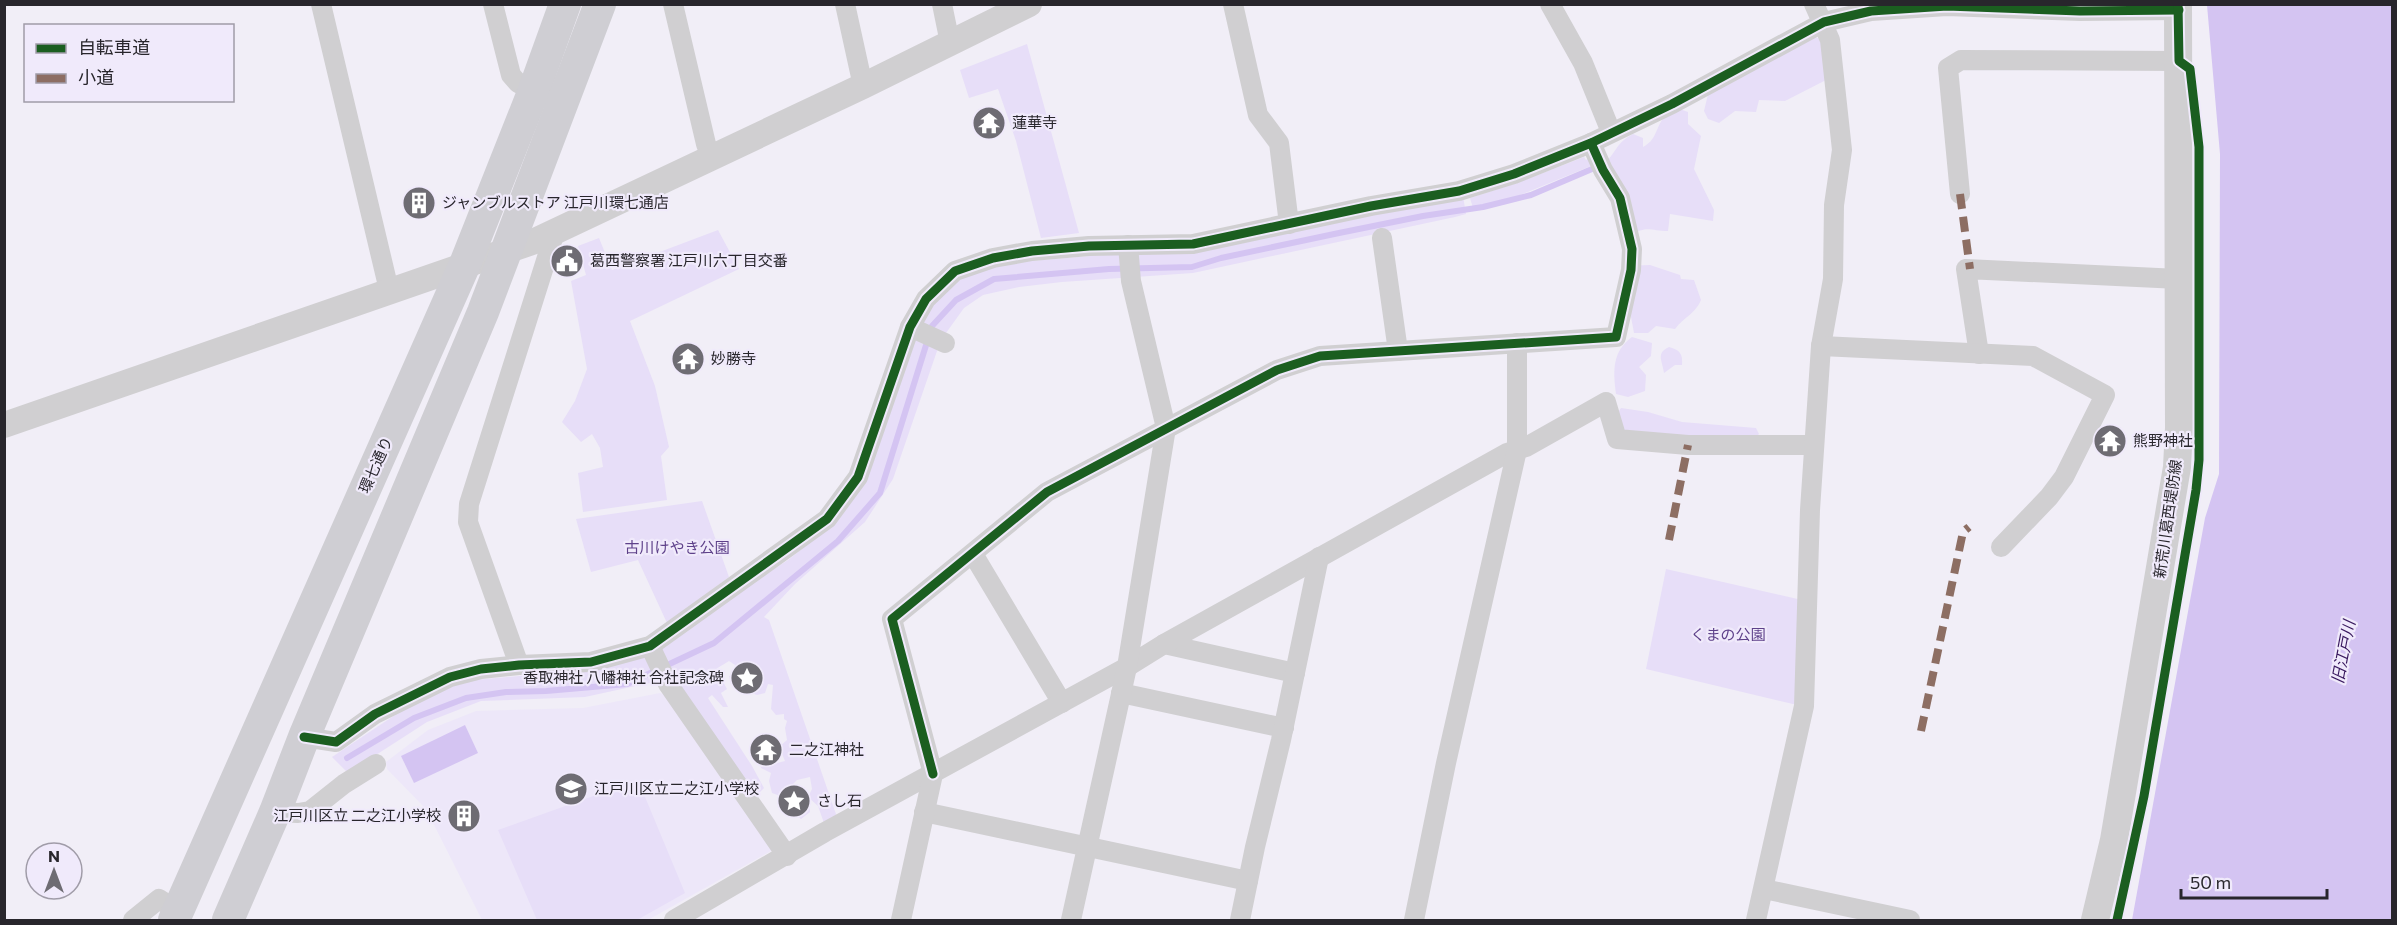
<svg xmlns="http://www.w3.org/2000/svg" width="2397" height="925" font-family="Commissioner,'Noto Sans JP',sans-serif">
<style>
.built{fill:#ede7f9}
.green{fill:#e7def8}
.water{fill:#d4c4f2}
.lines{fill:none;stroke-linecap:round;stroke-linejoin:round}
.stream{stroke:#d4c4f2;stroke-width:6}
.minor{stroke:#d0cfd1;stroke-width:20}
.tertiary{stroke:#d0cfd1;stroke-width:26}
.secondary{stroke:#d0cfd1;stroke-width:28}
.primary{stroke:#cfced3;stroke-width:32}
.quiet{stroke:#8d6e63;stroke-width:8;stroke-dasharray:15 8;stroke-linecap:butt}
.cycleway-casing{stroke:#f0eafb;stroke-width:13}
.cycleway{stroke:#1b5e20;stroke-width:9}
.labels{text-anchor:middle;stroke-width:4.5;stroke-linejoin:round;paint-order:stroke}
.poi-label{font-size:15px;fill:#28262c;stroke:#f0eafb;text-anchor:start}
.street-label{font-size:15px;fill:#28262c;stroke:#f0eafb}
.park-label{font-size:15px;fill:#5e418a;stroke:#f0eafb}
.water-label{font-size:16px;font-style:italic;fill:#38185e;stroke:#f0eafb}
</style>
<rect width="100%" height="100%" fill="#f1eef7"/>
<!-- built -->
<polygon class="built" points="660,693 675,699 776,848 648,920 482,920 426,809 387,769 386,762 428,730 476,711 583,708"/>
<!-- green -->
<g class="green">
<polygon points="1811,36 1821,39 1828,79 1785,101 1759,100 1756,112 1735,111 1719,123 1708,119 1704,111 1709,90"/>
<polygon points="1027,44 1079,233 1041,238 1016,141 998,89 969,98 960,70"/>
<path d="M1677,108L1688,112V124L1701,136L1694,169L1714,210L1713,221L1670,214L1668,231C1651,231 1647,225 1631,235L1605,163C1618,150 1616,143 1633,134L1643,138V147C1656,140 1655,131 1662,120C1665,115 1673,111 1677,108Z"/>
<polygon points="1584,157 1586,160 1588,159 1591,166 1503,202 1473,208 1470,198 1517,183"/>
<path d="M1463,196L1466,214L1455,217L1193,273L1062,282L1019,287L983,295L964,308L946,333L937,351L893,479L865,522L795,584L764,617L769,620L837,817L824,823L818,806L808,797L812,789L810,777L797,780L793,784L794,793L800,789C806,793 810,804 810,812L801,819C793,813 786,808 786,798L772,793L769,781L771,773L761,768L758,754L768,748L777,763L785,761L779,747L787,740L785,728L787,721L784,719V714L776,715L771,709L773,685L768,684L765,693L757,695L749,692L744,683L731,684L729,676L734,674L735,665L729,661L716,669L727,689L721,693L728,707H723L712,695L708,698L752,766L764,788L759,793L752,795L689,708L676,675L663,680L585,697L481,701L427,722L348,773L332,757L410,705L463,681L588,670L756,581L788,560L833,524L930,303L959,276L1008,263L1114,254Z"/>
<polygon points="718,230 739,269 630,321 655,386 669,447 661,456 667,500 583,512 578,473 603,467 600,448 592,434 581,442 562,422 575,401 587,369 571,281 586,275 578,246 599,238 612,270"/>
<path d="M1650,265L1680,275L1681,279L1694,280L1701,300C1696,313 1684,317 1675,329L1656,326L1648,333H1634L1626,290L1625,266Z"/>
<path d="M1632,337L1652,343L1651,356L1639,367L1646,375L1645,391L1628,397L1616,394C1613,370 1612,352 1632,337Z"/>
<path d="M1669,347C1680,350 1683,354 1682,365H1675L1664,373C1663,362 1655,353 1669,347Z"/>
<polygon points="1621,408 1648,412 1682,422 1756,428 1759,434 1756,437 1623,434 1616,415"/>
<polygon points="702,501 729,577 667,623 638,560 591,572 576,519"/>
<polygon points="1666,569 1802,600 1797,705 1646,669"/>
<polygon points="638,780 685,893 637,920 537,920 498,830"/>
</g>
<!-- water -->
<g class="water">
<polygon points="2207,5 2392,5 2392,920 2132,920 2205,518 2219,474 2220,154"/>
<polygon points="465,725 478,753 414,783 401,756"/>
</g>
<g class="lines">
<!-- stream -->
<polyline class="stream" points="347,758 414,718 466,698 506,692 546,691 627,684 714,643 838,541 880,493 932,326 956,300 994,279 1109,269 1192,267 1221,258 1339,233 1423,216 1483,207 1531,195 1592,169"/>
<!-- minor -->
<g class="minor">
<polyline points="321,4 389,290"/>
<polyline points="493,4 511,75 518,83 544,94"/>
<polyline points="673,4 706,144 712,158"/>
<polyline points="845,4 863,86"/>
<polyline points="942,4 950,43"/>
<polyline points="1233,4 1258,115 1279,143 1289,224"/>
<polyline points="1550,4 1583,63 1611,132"/>
<polyline points="1814,4 1830,40 1842,150 1834,205 1833,279 1821,346"/>
<polyline points="1960,194 1948,68 1961,60 2179,61"/>
<polyline points="1382,238 1398,351"/>
<polyline points="910,327 945,343"/>
<polyline points="1979,354 1966,269 2179,279"/>
<polyline points="973,554 1062,703"/>
<polyline points="1164,644 1295,673"/>
<polyline points="650,646 668,684 787,856"/>
<polyline points="519,665 468,522 469,504 555,232"/>
<polyline points="1121,693 1284,728"/>
<polyline points="304,737 336,742 375,714 450,677 481,669 519,665 591,662 650,646 827,519 858,477 910,327 926,299 955,271 993,258 1032,251 1089,246 1193,244 1371,206 1459,191 1514,174 1591,143 1672,104 1824,22 1871,11 1947,6 2080,11 2179,10"/>
<polyline points="275,812 298,813 310,811 344,784 376,764"/>
<polyline points="924,812 1248,881"/>
<polyline points="1764,889 1910,920"/>
<polyline points="133,920 159,899 178,911"/>
<polyline points="674,920 825,832 1127,667 1164,644 1507,453 1526,447 1606,402 1617,439 1688,445 1814,445"/>
<polyline points="901,920 933,774 892,619 1047,492 1277,370 1320,356 1616,337 1631,270 1632,249 1620,198 1603,170 1591,143"/>
<polyline points="1071,920 1127,667 1166,428 1131,281 1128,245"/>
<polyline points="1240,920 1255,847 1281,740 1319,557"/>
<polyline points="1414,920 1446,763 1517,450 1517,343"/>
<polyline points="1756,920 1804,706 1810,510 1821,346 2033,356 2105,395 2064,477 2049,497 2001,547"/>
</g>
<!-- tertiary -->
<polyline class="tertiary" points="4,425 535,241 863,86 1029,4"/>
<!-- secondary -->
<polyline class="secondary" points="2095,920 2114,840 2177,467 2179,428 2178,4"/>
<!-- primary -->
<g class="primary">
<polyline points="174,920 465,264 534,90 565,4"/>
<polyline points="228,920 275,812 304,737 483,312 600,4"/>
</g>
<!-- quiet -->
<g class="quiet">
<polyline points="1960,194 1970,269"/>
<polyline points="1669,540 1688,445"/>
<polyline points="1921,731 1963,532 1969,527"/>
</g>
<defs>
<g id="cycleway">
<polyline points="304,737 336,742 375,714 450,677 481,669 519,665 591,662 650,646 827,519 858,477 910,327 926,299 955,271 993,258 1032,251 1089,246 1193,244 1371,206 1459,191 1514,174 1591,143 1672,104 1824,22 1871,11 1947,6 2080,11 2179,10"/>
<polyline points="933,774 892,619 1047,492 1277,370 1320,356 1616,337 1631,270 1632,249 1620,198 1603,170 1591,143"/>
<polyline points="2117,920 2144,796 2196,490 2199,460 2199,147 2190,69 2179,61 2178,4"/>
</g>
</defs>
<!-- cycleway casing -->
<use href="#cycleway" class="cycleway-casing"/>
<!-- cycleway -->
<use href="#cycleway" class="cycleway"/>
</g>
<!-- icons -->
<defs>
<symbol id="temple-disc" viewBox="-11 -11 22 22"><circle r="9.5" fill="#6e6c73" stroke="#f0eafb"/><path d="M0-6L5-2H3V0L6.5 2.5H4V6H1.5V3h-3V6H-4V2.5H-6.5L-3 0V-2H-5Z" fill="#fff"/></symbol>
<symbol id="building-disc" viewBox="-11 -11 22 22"><circle r="9.5" fill="#6e6c73" stroke="#f0eafb"/><path d="M-4-6H4V6H1V3H-1V6H-4ZM-2.5-4.3h1.7v1.8h-1.7ZM.8-4.3h1.7v1.8H.8ZM-2.5-1h1.7V.8h-1.7ZM.8-1h1.7V.8H.8Z" fill="#fff"/></symbol>
<symbol id="civic-disc" viewBox="-11 -11 22 22"><circle r="9.5" fill="#6e6c73" stroke="#f0eafb"/><path d="M-.6-6.5H3V-4.5H.6V-3L4-1V1h2V6H-6V1h2V-1L-.6-3ZM-1.2 2.5V6h2.4V2.5Z" fill="#fff"/></symbol>
<symbol id="sight-disc" viewBox="-11 -11 22 22"><circle r="9.5" fill="#6e6c73" stroke="#f0eafb"/><path d="M0-6L1.8-2.2L6-1.7L2.9 1.2L3.7 5.4L0 3.3L-3.7 5.4L-2.9 1.2L-6-1.7L-1.8-2.2Z" fill="#fff"/></symbol>
<symbol id="school-disc" viewBox="-11 -11 22 22"><circle r="9.5" fill="#6e6c73" stroke="#f0eafb"/><path d="M0-5L7-2L0 1L-7-2ZM-4 1L0 2.5L4 1V4Q0 6-4 4Z" fill="#fff"/></symbol>
</defs>
<g fill-rule="evenodd">
<use href="#temple-disc" x="970" y="104" width="38" height="38"/>
<use href="#building-disc" x="400" y="184" width="38" height="38"/>
<use href="#civic-disc" x="548" y="242" width="38" height="38"/>
<use href="#temple-disc" x="669" y="340" width="38" height="38"/>
<use href="#temple-disc" x="2091" y="422" width="38" height="38"/>
<use href="#sight-disc" x="728" y="659" width="38" height="38"/>
<use href="#temple-disc" x="747" y="731" width="38" height="38"/>
<use href="#school-disc" x="552" y="770" width="38" height="38"/>
<use href="#sight-disc" x="775" y="782" width="38" height="38"/>
<use href="#building-disc" x="445" y="797" width="38" height="38"/>
</g>
<g class="labels">
<!-- poi labels -->
<g class="poi-label">
<text x="1012" y="128">蓮華寺</text>
<text x="442" y="208">ジャンブルストア 江戸川環七通店</text>
<text x="590" y="266">葛西警察署 江戸川六丁目交番</text>
<text x="711" y="364">妙勝寺</text>
<text x="2133" y="446">熊野神社</text>
<text x="724" y="683" text-anchor="end">香取神社 八幡神社 合社記念碑</text>
<text x="789" y="755">二之江神社</text>
<text x="594" y="794">江戸川区立二之江小学校</text>
<text x="817" y="806">さし石</text>
<text x="441" y="821" text-anchor="end">江戸川区立 二之江小学校</text>
</g>
<!-- street labels -->
<g class="street-label">
<text transform="translate(376 465) rotate(-66)" y="5">環七通り</text>
<text transform="translate(2168 519) rotate(-82)" y="5">新荒川葛西堤防線</text>
</g>
<!-- park labels -->
<g class="park-label">
<text x="677" y="553">古川けやき公園</text>
<text x="1728" y="640">くまの公園</text>
</g>
<!-- water labels -->
<g class="water-label">
<text transform="translate(2343 652) rotate(-79)" y="6">旧江戸川</text>
</g>
</g>
<!-- border -->
<rect width="2397" height="925" fill="none" stroke="#28262c" stroke-width="12"/>
<!-- legend -->
<rect x="24" y="24" width="210" height="78" fill="#f0eafb" stroke="#a09ca8" stroke-width="1.5"/>
<rect x="36" y="44" width="30" height="9" fill="#1b5e20" stroke="#a09ca8" stroke-width="1.5"/>
<text x="78" y="54" font-size="18" fill="#28262c">自転車道</text>
<rect x="36" y="74" width="30" height="9" fill="#8d6e63" stroke="#a09ca8" stroke-width="1.5"/>
<text x="78" y="84" font-size="18" fill="#28262c">小道</text>
<!-- north arrow -->
<g transform="translate(54 871)"><circle r="28" fill="#f0eafb" stroke="#a09ca8" stroke-width="1.5"/>
<path d="M0-4.5L10 22L0 15L-10 22Z" fill="#6e6c73"/>
<text y="-9" font-size="16" font-weight="bold" text-anchor="middle" fill="#28262c">N</text>
</g>
<!-- scale -->
<path d="M2181 889v9h146v-9" fill="none" stroke="#28262c" stroke-width="3"/>
<text x="2190" y="889" font-size="18" fill="#28262c" stroke="#f0eafb" stroke-width="4.5" paint-order="stroke">50 m</text>
</svg>
